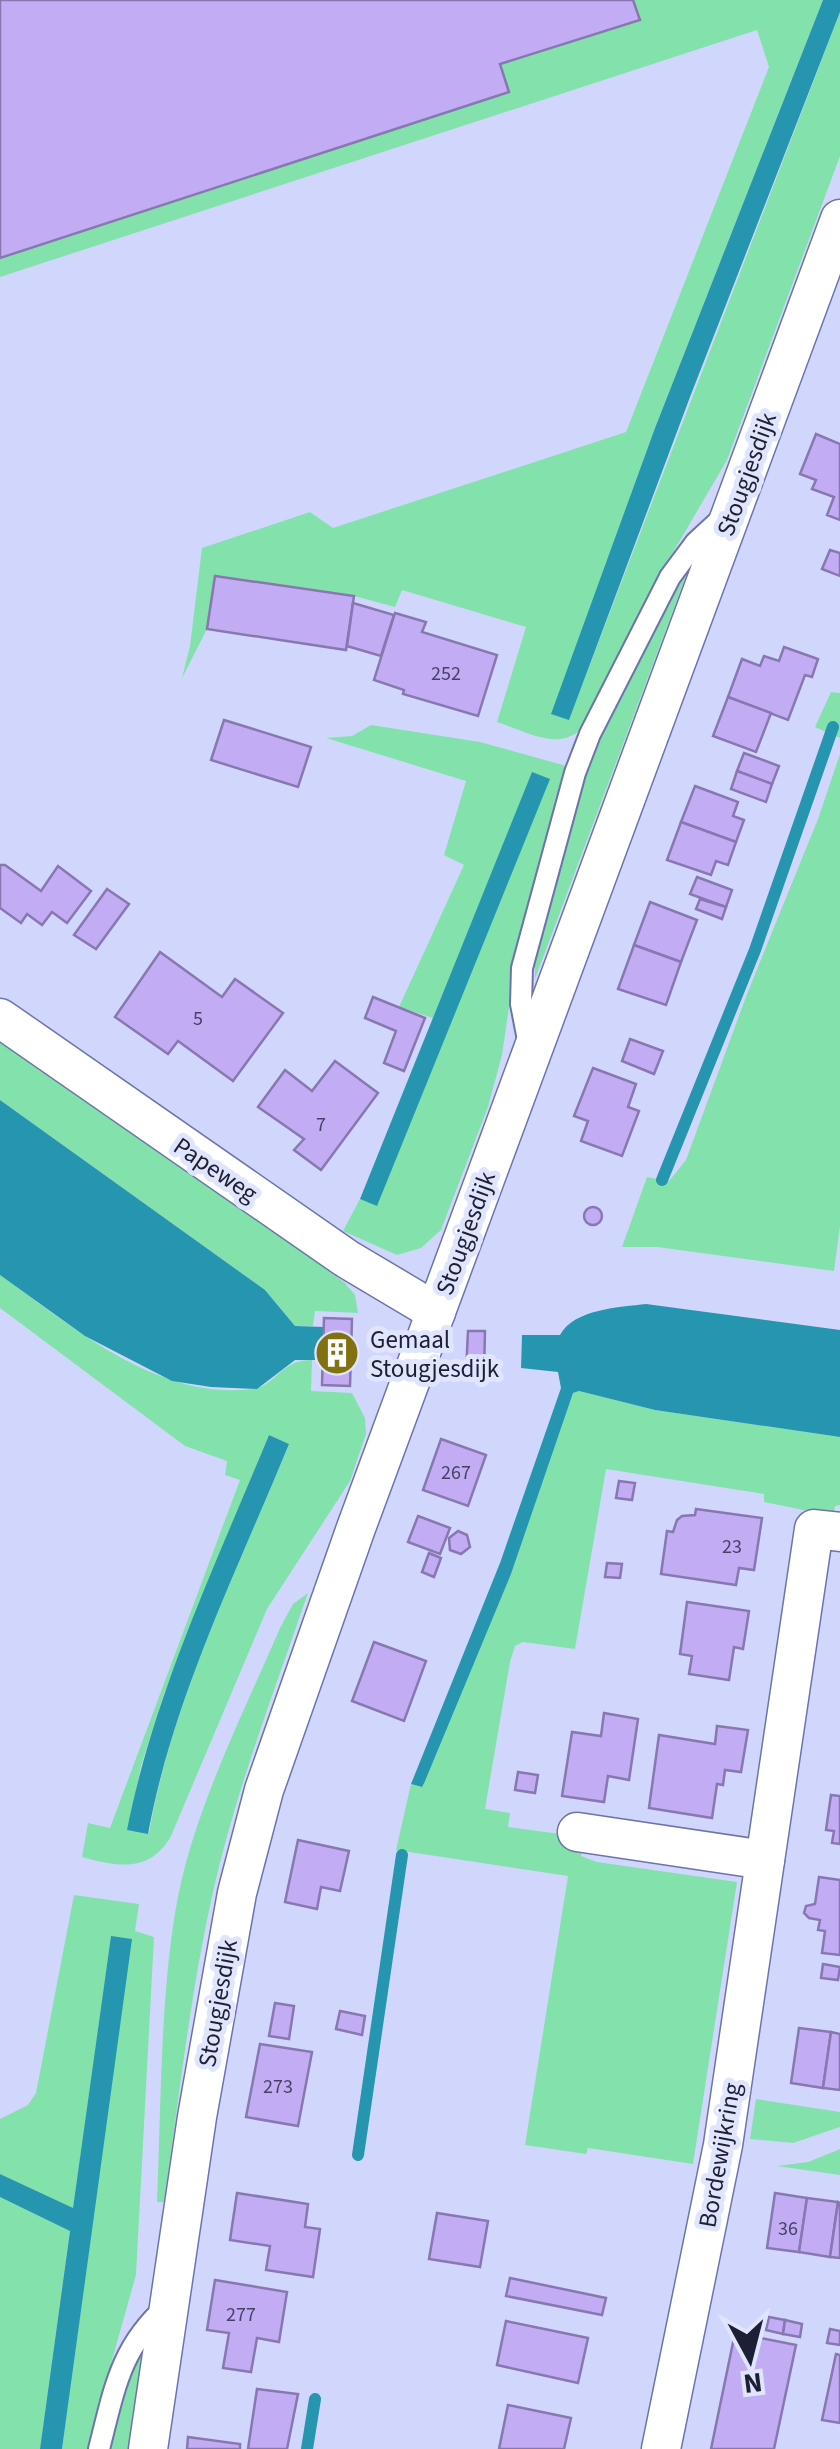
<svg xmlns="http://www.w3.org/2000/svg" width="840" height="2449" font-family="'Source Sans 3',sans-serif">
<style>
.green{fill:#83e2ac;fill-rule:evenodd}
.water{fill:#2695af}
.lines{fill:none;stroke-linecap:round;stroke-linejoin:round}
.stream{stroke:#2695af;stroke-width:12}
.building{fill:#c2adf4;stroke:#8877b0;stroke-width:2.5}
.service-casing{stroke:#6d74ac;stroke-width:24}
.minor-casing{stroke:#6d74ac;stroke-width:41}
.service{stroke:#fff;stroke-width:20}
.minor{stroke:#fff;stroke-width:38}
.labels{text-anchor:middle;stroke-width:10;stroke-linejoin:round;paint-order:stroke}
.number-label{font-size:20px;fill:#464266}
.street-label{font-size:25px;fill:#1d1f36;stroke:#e0e5fe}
.poi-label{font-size:25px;fill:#1d1f36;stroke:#e0e5fe;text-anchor:start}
</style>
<rect width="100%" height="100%" fill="#d1d7fc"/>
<!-- green -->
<g class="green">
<path d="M633,0H823L655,428L552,714L569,719L840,12V156L727,460L661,573L587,722C565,755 528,732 497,722L526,627L402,590L395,607L354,596L215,576L207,629L182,678L190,646L202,548L310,512L333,528L626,432L769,67L757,30L0,277V259L508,92L500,64L639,20Z"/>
<polygon points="686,576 535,979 535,962 591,751 677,579"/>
<polygon points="831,692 840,693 840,738 815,727"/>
<polygon points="371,725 480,742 570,767 517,953 502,1055 488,1107 441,1230 421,1248 397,1255 343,1231 360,1199 377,1205 549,780 532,773 433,1018 399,1007 464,865 444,855 466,781 326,738 352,736"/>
<polygon points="840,754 840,1226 834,1271 657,1247 622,1247 647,1177 669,1181 686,1160 747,994 818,819"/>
<polygon points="0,1035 345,1283 355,1295 358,1313 315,1311 313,1326 295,1326 265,1290 0,1100"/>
<path d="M0,1275C72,1326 157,1401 253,1389C276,1386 280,1360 312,1360L311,1391L352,1393L365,1418L366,1434L350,1481L267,1609L171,1836C150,1873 118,1867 82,1857L88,1823L110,1828L240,1480L225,1475L227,1461L185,1446L0,1308ZM269,1435L289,1444C237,1571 173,1697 149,1833L128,1830L141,1766L164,1694Z"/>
<polygon points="579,1391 655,1410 840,1437 840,1505 835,1506 833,1516 764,1502 764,1494 606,1469 575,1649 523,1642 515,1646 510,1662 485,1809 510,1813 508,1827 583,1837 581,1856 597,1862 737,1882 693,2164 588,2148 586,2154 525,2145 568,1876 396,1850 411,1784 421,1787 511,1574 568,1403 573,1393"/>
<path d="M308,1593C274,1692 236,1790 213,1892C190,1994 179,2099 164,2202H157C161,2106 160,2008 175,1913C191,1815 241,1719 280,1628L293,1604Z"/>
<polygon points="74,1895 139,1904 135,1931 154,1937 136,2275 87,2449 62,2449 131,1939 111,1937 73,2209 0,2174 0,2119 28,2105 36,2093"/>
<polygon points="756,2099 840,2112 840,2127 793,2143 750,2139"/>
<polygon points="840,2149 840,2175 777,2166 808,2162"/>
<polygon points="0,2197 70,2230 40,2449 0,2449"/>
<polygon points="135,2353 143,2356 129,2449 110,2449"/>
</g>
<!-- water -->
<g class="water">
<polygon points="823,0 840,0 840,12 690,397 569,720 551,714 655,428"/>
<polygon points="532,772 550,779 377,1206 360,1199"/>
<polygon points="0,1100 265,1290 295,1326 324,1327 323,1360 295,1360 257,1389 211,1387 172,1381 85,1336 0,1275"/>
<path d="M646,1304L840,1330V1437L655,1410L579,1391L573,1393L511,1574L425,1781L422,1787L411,1784L500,1563L561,1388L558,1372L521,1368L522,1335H560C574,1309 620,1307 646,1304Z"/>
<path d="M269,1435L289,1444C237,1571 173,1698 148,1834L127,1830C154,1693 216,1564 269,1435Z"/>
<polygon points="111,1936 132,1939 62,2449 40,2449 70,2231 0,2197 0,2174 73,2208"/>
</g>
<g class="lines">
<!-- stream -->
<g class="stream">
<polyline points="662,1180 755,950 833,727"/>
<polyline points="358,2155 402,1855"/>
<polyline points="307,2449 315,2399"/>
</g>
</g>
<!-- building -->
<g class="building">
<polygon points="0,0 633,0 640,20 500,64 509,92 0,258"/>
<polygon points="816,434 840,444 840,520 827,515 834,497 812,489 816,480 800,474"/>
<polygon points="830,550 840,553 840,576 822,569"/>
<polygon points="215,576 354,596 346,650 207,629"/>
<polygon points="353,603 394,615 381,656 347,646"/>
<polygon points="395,613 426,622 422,632 497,655 478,716 403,694 404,690 374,680"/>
<polygon points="784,647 818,659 812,677 805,675 788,720 728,697 742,659 760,666 764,656 779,661"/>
<polygon points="728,697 771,713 756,752 713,736"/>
<polygon points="224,720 311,747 298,787 211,760"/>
<polygon points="744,753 779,766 772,784 737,771"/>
<polygon points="737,771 772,784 766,802 731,789"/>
<polygon points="695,786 738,802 733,816 744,820 736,842 681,822"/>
<polygon points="681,822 736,842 728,865 716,861 711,875 667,860"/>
<polygon points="0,865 5,865 41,891 58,866 91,891 67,923 52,912 42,925 27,914 21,923 0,908"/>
<polygon points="697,877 732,890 726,907 690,894"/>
<polygon points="107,889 129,904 96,949 74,935"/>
<polygon points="700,899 726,907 722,919 696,909"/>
<polygon points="650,902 697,920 681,962 634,945"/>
<polygon points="634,945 681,962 666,1005 618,989"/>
<polygon points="160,952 222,997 235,979 283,1013 233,1081 178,1041 168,1054 115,1017"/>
<polygon points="373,997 425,1018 404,1071 384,1063 396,1031 365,1018"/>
<polygon points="630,1039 663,1051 654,1074 622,1061"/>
<polygon points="335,1061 378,1093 321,1170 294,1150 304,1139 258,1107 285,1070 312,1091"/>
<polygon points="593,1068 636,1084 628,1107 639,1111 622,1156 581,1141 588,1121 574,1116"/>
<circle cx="593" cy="1216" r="9"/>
<polygon points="324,1318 352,1319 350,1386 322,1385"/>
<polygon points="468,1331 485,1331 484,1372 466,1372"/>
<polygon points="441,1439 486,1455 468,1506 423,1490"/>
<polygon points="619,1481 635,1483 632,1500 616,1498"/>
<polygon points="696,1509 762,1518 754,1570 739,1568 736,1585 661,1574 667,1531 673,1532 677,1520 682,1516 695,1515"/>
<polygon points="418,1516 450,1528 440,1554 408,1542"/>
<polygon points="458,1531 467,1535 470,1547 461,1554 450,1550 449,1538"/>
<polygon points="429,1553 441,1558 434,1577 422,1572"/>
<polygon points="607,1563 622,1564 620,1578 605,1577"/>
<polygon points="687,1602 749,1611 743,1649 734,1647 729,1680 689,1674 692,1656 680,1654"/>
<polygon points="374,1642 426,1661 404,1721 352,1701"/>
<polygon points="604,1713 638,1719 629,1780 608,1776 604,1802 562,1796 572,1732 601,1736"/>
<polygon points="717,1726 748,1730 741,1772 725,1770 723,1785 717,1784 712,1818 649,1808 659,1735 715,1744"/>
<polygon points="518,1772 538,1775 535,1793 515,1790"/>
<polygon points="831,1795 840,1796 840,1844 832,1843 834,1831 826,1830"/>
<polygon points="298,1840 349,1851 340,1891 321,1887 317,1909 285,1902"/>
<polygon points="819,1877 840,1880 840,1955 822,1953 825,1931 818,1930 820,1920 809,1918 804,1913 806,1906 815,1904"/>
<polygon points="823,1964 840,1967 838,1980 821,1978"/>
<polygon points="275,2003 294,2006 289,2039 269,2036"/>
<polygon points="340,2011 365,2016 362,2035 336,2029"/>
<polygon points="799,2028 831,2032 823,2088 791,2083"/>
<polygon points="831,2032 840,2034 840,2090 823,2088"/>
<polygon points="260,2044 312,2052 298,2126 246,2117"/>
<polygon points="237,2193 308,2204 305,2227 320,2229 313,2277 266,2270 270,2246 230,2240"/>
<polygon points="775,2193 807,2198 799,2252 767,2248"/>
<polygon points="807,2198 838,2202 830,2257 799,2252"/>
<polygon points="838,2202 840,2203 840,2258 830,2257"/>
<polygon points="437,2213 488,2221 480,2267 429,2259"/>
<polygon points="510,2278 606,2298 602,2315 506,2296"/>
<polygon points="215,2280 287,2292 279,2342 257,2338 251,2372 223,2368 229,2333 207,2330"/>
<polygon points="769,2317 785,2320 783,2334 766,2330"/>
<polygon points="785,2320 802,2324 800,2337 783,2334"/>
<polygon points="506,2321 588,2338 578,2383 497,2365"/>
<polygon points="830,2329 840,2331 840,2345 827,2343"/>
<polygon points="735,2333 796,2345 774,2449 711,2449"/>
<polygon points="836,2354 840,2355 840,2423 822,2420"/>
<polygon points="257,2389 298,2394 287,2449 248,2449"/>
<polygon points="508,2405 571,2418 564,2449 499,2449"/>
<polygon points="188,2437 240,2444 240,2449 187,2449"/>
</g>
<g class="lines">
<defs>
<g id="service">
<polyline points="529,1045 521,1004 522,968 575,773 590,734 670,577 696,542 721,519"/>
<path d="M99,2449C114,2391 120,2347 167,2306"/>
</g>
<g id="minor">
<polyline points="0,1018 347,1259 436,1312"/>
<polyline points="577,1832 765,1860"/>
<polyline points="148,2449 197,2117 237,1893 264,1790 356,1528 840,219"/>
<polyline points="661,2449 723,2145 814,1529 840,1532"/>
</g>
</defs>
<!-- service casing -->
<use href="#service" class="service-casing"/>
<!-- minor casing -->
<use href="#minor" class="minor-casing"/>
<!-- service -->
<use href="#service" class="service"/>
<!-- minor -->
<use href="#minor" class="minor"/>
</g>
<!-- icons -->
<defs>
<symbol id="building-disc" viewBox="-11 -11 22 22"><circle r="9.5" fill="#827111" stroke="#e0e5fe"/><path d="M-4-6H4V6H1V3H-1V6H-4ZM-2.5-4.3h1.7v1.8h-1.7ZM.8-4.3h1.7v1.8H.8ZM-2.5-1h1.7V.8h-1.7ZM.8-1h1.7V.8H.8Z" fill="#fff"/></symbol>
</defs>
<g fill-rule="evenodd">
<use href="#building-disc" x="312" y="1328" width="50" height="50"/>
</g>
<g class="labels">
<!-- number labels -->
<g class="number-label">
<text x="446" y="680">252</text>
<text x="198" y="1025">5</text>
<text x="321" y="1131">7</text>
<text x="456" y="1479">267</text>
<text x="732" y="1553">23</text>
<text x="278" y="2093">273</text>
<text x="788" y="2235">36</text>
<text x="241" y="2321">277</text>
</g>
<!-- street labels -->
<g class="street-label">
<text transform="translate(746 474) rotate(-70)" y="9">Stougjesdijk</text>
<text transform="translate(216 1169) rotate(34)" y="9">Papeweg</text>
<text transform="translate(465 1233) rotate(-70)" y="9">Stougjesdijk</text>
<text transform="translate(217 2003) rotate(-80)" y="9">Stougjesdijk</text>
<text transform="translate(719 2155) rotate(-80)" y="9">Bordewijkring</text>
</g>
<!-- poi labels -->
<g class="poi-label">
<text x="370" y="1348">Gemaal<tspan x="370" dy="29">Stougjesdijk</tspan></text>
</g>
</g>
<!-- north arrow -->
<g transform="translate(750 2359) rotate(173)" stroke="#e0e5fe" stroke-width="8" paint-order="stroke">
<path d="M0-8L18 38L0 25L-18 38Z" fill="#1d1f36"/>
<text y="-15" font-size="28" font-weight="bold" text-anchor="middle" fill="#1d1f36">N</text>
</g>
</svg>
